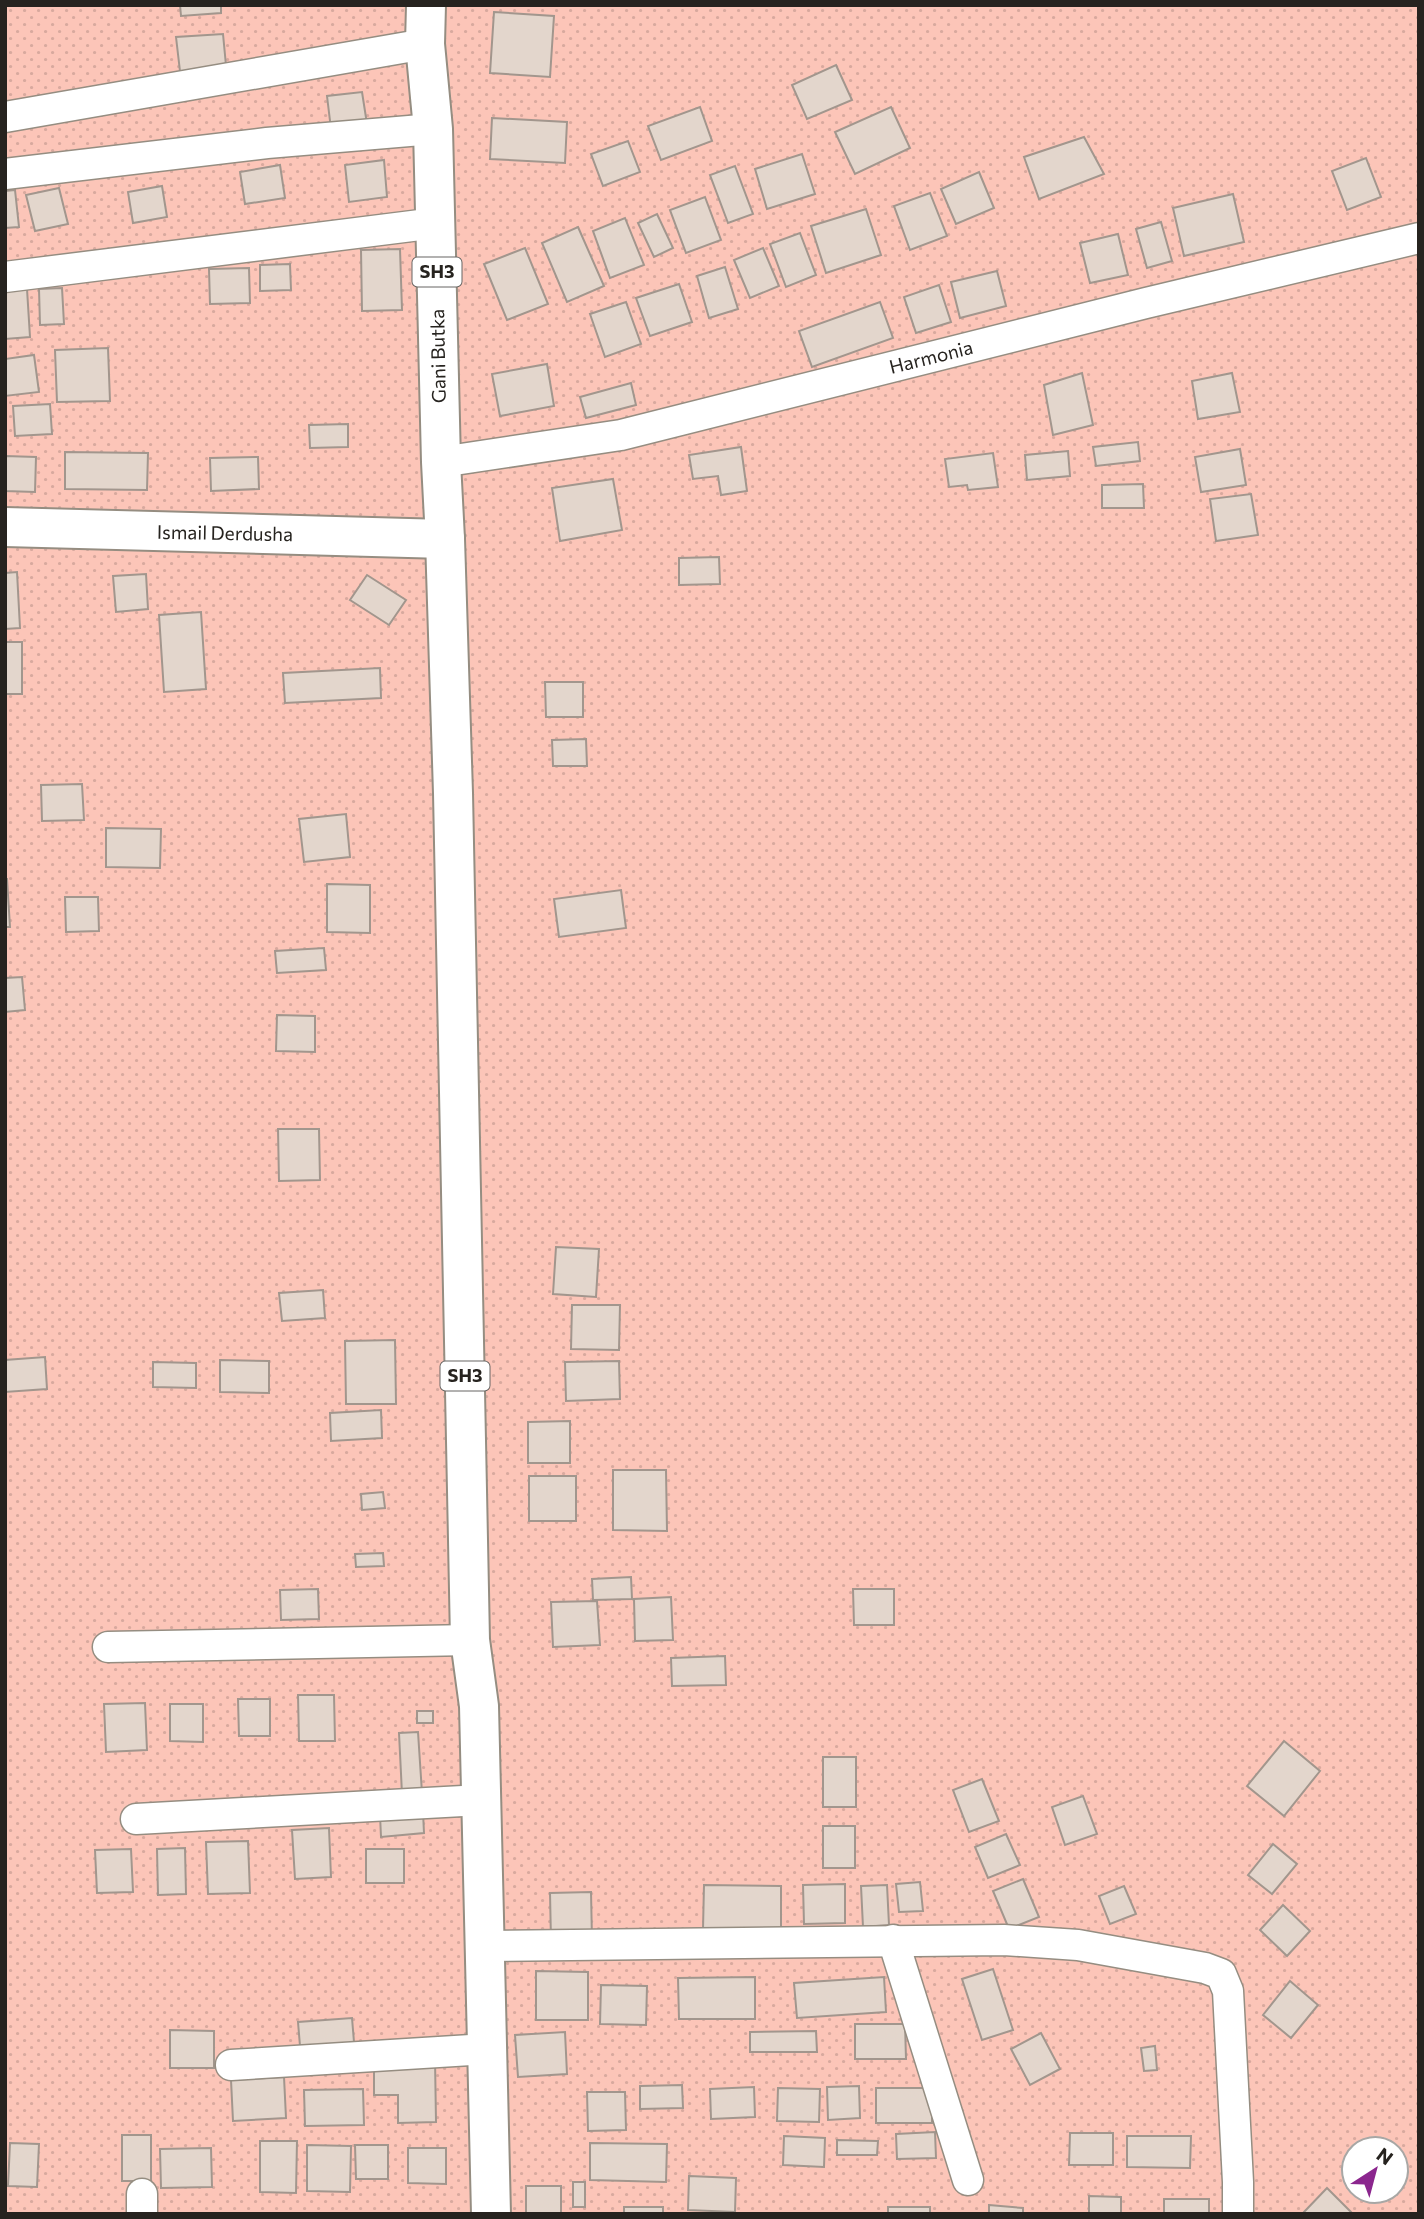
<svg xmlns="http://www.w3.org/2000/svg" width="1424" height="2219" font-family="Commissioner,sans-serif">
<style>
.grass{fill:url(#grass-dots);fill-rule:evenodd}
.building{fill:#e3d6cc;stroke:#a2968d;stroke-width:2}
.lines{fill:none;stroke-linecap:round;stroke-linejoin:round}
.minor-casing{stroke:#958d81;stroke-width:33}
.secondary-casing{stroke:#958d81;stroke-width:42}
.primary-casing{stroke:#958d81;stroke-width:42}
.minor{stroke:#fff;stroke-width:30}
.secondary{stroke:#fff;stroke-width:38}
.primary{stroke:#fff;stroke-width:38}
.labels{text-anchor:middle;stroke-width:5;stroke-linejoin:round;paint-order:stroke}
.shield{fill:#fff;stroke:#676562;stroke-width:2}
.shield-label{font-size:18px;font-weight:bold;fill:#26231f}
.street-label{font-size:19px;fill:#26231f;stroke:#fff}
</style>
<defs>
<pattern id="grass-dots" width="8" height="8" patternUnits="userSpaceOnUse" patternTransform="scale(1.75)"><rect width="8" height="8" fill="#fcc5b8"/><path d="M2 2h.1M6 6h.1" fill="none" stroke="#d8a99e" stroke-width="1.8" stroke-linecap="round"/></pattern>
</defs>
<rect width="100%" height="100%" fill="#fef5e8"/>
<!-- grass -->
<path class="grass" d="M5,5H1419V2214H5ZM1354,2149H1396V2191H1354Z"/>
<!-- building -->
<g class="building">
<polygon points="180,5 221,5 221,13 181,16"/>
<polygon points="494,12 554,16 550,77 490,73"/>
<polygon points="223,34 227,76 181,80 176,37"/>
<polygon points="836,65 852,100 807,119 792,85"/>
<polygon points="362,92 367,124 331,129 327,96"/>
<polygon points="700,107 712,141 661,160 648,126"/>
<polygon points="891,107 910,148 855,174 835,132"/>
<polygon points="492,118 567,122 565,163 490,159"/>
<polygon points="1084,137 1104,174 1039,199 1024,157"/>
<polygon points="628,141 640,172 603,186 591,154"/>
<polygon points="802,154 815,194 767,209 755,169"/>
<polygon points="1366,158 1381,197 1347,210 1332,171"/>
<polygon points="384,160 387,197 349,202 345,165"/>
<polygon points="280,165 285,198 245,204 240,172"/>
<polygon points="735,166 753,214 728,223 710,175"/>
<polygon points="979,172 994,208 956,224 941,189"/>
<polygon points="162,186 167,217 133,223 128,192"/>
<polygon points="59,188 68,224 35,231 26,195"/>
<polygon points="15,190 19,227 5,228 5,191"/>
<polygon points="930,193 947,236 910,250 894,206"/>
<polygon points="1233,194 1244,242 1184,256 1173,208"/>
<polygon points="705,197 721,240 686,253 670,210"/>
<polygon points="866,209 881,255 826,273 811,226"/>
<polygon points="657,214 673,248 654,257 638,223"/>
<polygon points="625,218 644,265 610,278 593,231"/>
<polygon points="1161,222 1172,261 1147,268 1136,229"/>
<polygon points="578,227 604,286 567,302 542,243"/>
<polygon points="800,233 816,275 786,287 770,244"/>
<polygon points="1118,234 1128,275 1090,283 1080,243"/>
<polygon points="525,248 548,304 507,320 484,264"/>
<polygon points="763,248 779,286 750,298 734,260"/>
<polygon points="400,249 402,310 362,311 361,250"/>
<polygon points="290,264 291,290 260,291 260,265"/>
<polygon points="725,267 738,309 709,318 697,276"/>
<polygon points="249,268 250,303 210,304 209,269"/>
<polygon points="997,271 1006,306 960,318 951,282"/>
<polygon points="679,284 692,322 650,336 636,298"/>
<polygon points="939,285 951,322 916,333 904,297"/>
<polygon points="62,288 64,324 40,325 39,289"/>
<polygon points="27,289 30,337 5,339 5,291"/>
<polygon points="626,302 641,344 605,357 590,314"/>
<polygon points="880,302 893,338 812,367 799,331"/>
<polygon points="108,348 110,401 57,402 55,350"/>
<polygon points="34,355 39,392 5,396 5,359"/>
<polygon points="547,364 554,406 500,416 492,374"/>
<polygon points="1082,373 1093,425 1053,435 1044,385"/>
<polygon points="1232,373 1240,412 1198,419 1192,381"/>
<polygon points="631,383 636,405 586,418 580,397"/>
<polygon points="50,404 52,434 15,436 13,406"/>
<polygon points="348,424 348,447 310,448 309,425"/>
<polygon points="1138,442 1140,461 1096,466 1093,447"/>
<polygon points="741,447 747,491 721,495 718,476 693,479 689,455"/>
<polygon points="1240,449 1246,485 1201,492 1195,457"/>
<polygon points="1068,451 1070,476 1027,480 1025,455"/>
<polygon points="65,452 148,453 147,490 65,489"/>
<polygon points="993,453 998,487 968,490 967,485 949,487 945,459"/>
<polygon points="5,456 36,457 35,492 5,491"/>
<polygon points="258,457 259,489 211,491 210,458"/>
<polygon points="613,479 622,530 560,541 552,488"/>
<polygon points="1143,484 1144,508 1102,508 1102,485"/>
<polygon points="1251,494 1258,535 1216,541 1210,499"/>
<polygon points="719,557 720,584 679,585 679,558"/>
<polygon points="17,572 20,628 5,629 5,573"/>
<polygon points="146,574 148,609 116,612 113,576"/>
<polygon points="367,575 406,600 389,625 350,600"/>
<polygon points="201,612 206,689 164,692 159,615"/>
<rect x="5" y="642" width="17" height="52"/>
<polygon points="380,668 381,698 285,703 283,673"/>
<polygon points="545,682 583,682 583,717 546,717"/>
<polygon points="586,739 587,766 553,766 552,740"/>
<polygon points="82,784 84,820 42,821 41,785"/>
<polygon points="346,814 350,857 304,862 299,819"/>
<polygon points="106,828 161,829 160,868 106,867"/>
<polygon points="5,879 7,879 10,927 5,927"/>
<polygon points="327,884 370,885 370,933 327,932"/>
<polygon points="621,890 626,928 559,937 554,899"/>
<polygon points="65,897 98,897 99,931 66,932"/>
<polygon points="324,948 326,970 277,973 275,951"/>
<polygon points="22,977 25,1010 5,1012 5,978"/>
<polygon points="277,1015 315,1016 315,1052 276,1051"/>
<polygon points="278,1129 319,1129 320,1180 279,1181"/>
<polygon points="556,1247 599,1249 596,1297 553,1294"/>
<polygon points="323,1290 325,1318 282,1321 279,1293"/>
<polygon points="572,1305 620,1305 619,1350 571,1349"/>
<polygon points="395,1340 396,1404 346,1404 345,1341"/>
<polygon points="45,1357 47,1389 5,1392 5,1360"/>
<polygon points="220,1360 269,1361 269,1393 220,1392"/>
<polygon points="619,1361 620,1399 566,1401 565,1362"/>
<polygon points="153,1362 196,1363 196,1388 153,1387"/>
<polygon points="381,1410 382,1438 331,1441 330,1413"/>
<polygon points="570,1421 570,1463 528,1463 528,1422"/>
<polygon points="613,1470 666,1470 667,1531 613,1530"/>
<rect x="529" y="1476" width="47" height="45"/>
<polygon points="383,1492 385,1508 362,1510 361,1494"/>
<polygon points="383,1553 384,1566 356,1567 355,1554"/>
<polygon points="631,1577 632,1599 593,1600 592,1579"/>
<polygon points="318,1589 319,1619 281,1620 280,1590"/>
<polygon points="853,1589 894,1589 894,1625 854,1625"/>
<polygon points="671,1597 673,1640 635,1641 634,1599"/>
<polygon points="597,1601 600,1645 553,1647 551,1602"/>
<polygon points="725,1656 726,1685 672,1686 671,1658"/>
<polygon points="298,1695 334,1695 335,1741 299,1741"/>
<polygon points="238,1699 270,1699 270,1736 239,1736"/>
<polygon points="145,1703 147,1750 106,1752 104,1704"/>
<polygon points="170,1704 203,1704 203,1742 170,1741"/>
<rect x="417" y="1711" width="16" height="12"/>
<polygon points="418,1732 422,1793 402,1794 399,1733"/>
<polygon points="1284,1741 1320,1771 1284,1816 1247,1786"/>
<rect x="823" y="1757" width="33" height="50"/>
<polygon points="982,1779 999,1821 969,1832 953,1790"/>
<polygon points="1083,1796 1097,1834 1065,1845 1052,1807"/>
<polygon points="423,1812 424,1833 381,1837 380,1815"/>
<rect x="823" y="1826" width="32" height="42"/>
<polygon points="329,1828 331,1877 295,1879 292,1830"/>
<polygon points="1006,1834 1020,1865 988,1878 975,1847"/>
<polygon points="248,1841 250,1893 208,1894 206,1842"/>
<polygon points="1273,1844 1297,1864 1272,1894 1248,1875"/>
<polygon points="185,1848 186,1894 158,1895 157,1849"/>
<polygon points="131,1849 133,1892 97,1893 95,1850"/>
<rect x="366" y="1849" width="38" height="34"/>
<polygon points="1023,1879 1039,1917 1009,1929 993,1891"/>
<polygon points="920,1882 923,1911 899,1912 896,1884"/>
<polygon points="845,1884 845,1923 804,1924 803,1885"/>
<polygon points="704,1885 781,1886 781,1929 703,1929"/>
<polygon points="887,1885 889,1925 863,1927 861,1886"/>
<polygon points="1124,1886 1136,1914 1110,1924 1099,1896"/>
<polygon points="591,1892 592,1940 551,1941 550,1893"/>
<polygon points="1283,1905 1310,1931 1287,1956 1260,1930"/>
<polygon points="993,1969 1013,2030 982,2040 962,1979"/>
<polygon points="536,1971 588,1972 588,2020 536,2020"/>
<polygon points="755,1977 755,2019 679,2019 678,1978"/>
<polygon points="884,1977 886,2012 797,2018 794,1983"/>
<polygon points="1290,1981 1318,2005 1291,2038 1263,2015"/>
<polygon points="601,1985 647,1986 646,2025 600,2024"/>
<polygon points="352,2018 355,2054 301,2058 298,2022"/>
<polygon points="855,2024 905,2024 906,2059 855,2059"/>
<polygon points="170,2030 214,2031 214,2068 170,2068"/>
<polygon points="816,2031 817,2052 750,2052 750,2032"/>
<polygon points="565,2032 567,2074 518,2077 515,2035"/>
<polygon points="1041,2033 1060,2069 1030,2085 1011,2049"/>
<polygon points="1155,2046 1157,2070 1144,2071 1141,2048"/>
<polygon points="435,2059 436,2122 398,2123 398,2095 374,2095 374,2060"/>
<polygon points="284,2077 286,2118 233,2121 231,2080"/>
<polygon points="682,2085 683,2108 640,2109 640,2086"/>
<polygon points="859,2086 860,2118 828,2120 827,2087"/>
<polygon points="754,2087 755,2117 711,2119 710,2089"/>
<polygon points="778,2088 820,2089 819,2122 777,2121"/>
<rect x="876" y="2088" width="56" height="35"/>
<polygon points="363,2089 364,2125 305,2126 304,2090"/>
<polygon points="587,2092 625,2092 626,2130 588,2131"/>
<polygon points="935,2132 936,2158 897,2159 896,2134"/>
<polygon points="1070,2133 1113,2133 1113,2165 1069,2165"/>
<rect x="122" y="2135" width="29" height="46"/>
<polygon points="784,2136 825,2138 824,2167 783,2165"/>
<polygon points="1127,2136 1191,2136 1190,2168 1127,2167"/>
<polygon points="837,2140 878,2141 877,2155 837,2155"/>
<polygon points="260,2141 297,2141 296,2193 260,2192"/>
<polygon points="10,2143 39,2144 37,2187 8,2186"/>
<polygon points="590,2143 667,2144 666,2182 590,2180"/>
<polygon points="307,2145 351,2146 350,2192 307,2191"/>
<polygon points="355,2145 388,2145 388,2179 356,2179"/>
<polygon points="211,2148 212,2187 161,2188 160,2149"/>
<polygon points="408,2148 446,2148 446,2184 408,2183"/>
<polygon points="689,2176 736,2178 735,2212 688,2210"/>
<rect x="573" y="2182" width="12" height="25"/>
<rect x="526" y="2186" width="35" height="28"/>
<polygon points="1327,2188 1351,2212 1350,2214 1305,2214 1304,2212"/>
<polygon points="1089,2196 1121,2197 1121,2214 1089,2214"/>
<rect x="1164" y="2199" width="45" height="15"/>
<polygon points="989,2205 1023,2208 1023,2214 989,2214"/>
<rect x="624" y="2207" width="39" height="7"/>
<rect x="888" y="2207" width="42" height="7"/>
</g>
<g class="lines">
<defs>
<g id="minor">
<polyline points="5,117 425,44"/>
<polyline points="5,174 267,143 433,129"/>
<polyline points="5,277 436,223"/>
<polyline points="441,462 621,435 1146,303 1419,238"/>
<polyline points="108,1647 470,1640"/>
<polyline points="136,1819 481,1800"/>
<polyline points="893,1940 968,2180"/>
<polyline points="485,1946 1004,1940 1078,1945 1205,1968 1221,1974 1228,1991 1238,2182 1238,2214"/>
<polyline points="231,2065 487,2049"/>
<polyline points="142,2194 142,2214"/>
</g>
<polyline id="secondary" points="5,527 445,539"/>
<polyline id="primary" points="426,5 425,44 433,129 441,462 445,539 453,793 470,1640 479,1706 491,2214"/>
</defs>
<!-- minor casing -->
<use href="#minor" class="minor-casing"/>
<!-- secondary casing -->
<use href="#secondary" class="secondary-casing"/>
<!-- primary casing -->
<use href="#primary" class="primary-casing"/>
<!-- minor -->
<use href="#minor" class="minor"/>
<!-- secondary -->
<use href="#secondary" class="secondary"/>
<!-- primary -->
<use href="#primary" class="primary"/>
</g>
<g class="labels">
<!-- shield labels -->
<g class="shield">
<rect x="412.5" y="257.5" width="49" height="29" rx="5"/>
<rect x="440.5" y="1361.5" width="49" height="29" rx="5"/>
</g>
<g class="shield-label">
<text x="437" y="278">SH3</text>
<text x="465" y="1382">SH3</text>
</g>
<!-- street labels -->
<g class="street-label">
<text transform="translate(438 356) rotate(-91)" y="7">Gani Butka</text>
<text transform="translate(931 357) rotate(-14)" y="7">Harmonia</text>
<text transform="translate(225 533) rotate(1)" y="7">Ismail Derdusha</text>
</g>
</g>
<!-- border -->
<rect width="1424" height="2219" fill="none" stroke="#26231f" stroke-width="14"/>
<!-- north arrow -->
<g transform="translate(1375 2170) rotate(36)"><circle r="33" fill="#ffffff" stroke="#a8a7a5" stroke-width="2"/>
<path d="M0-5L12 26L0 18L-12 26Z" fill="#8b268e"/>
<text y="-10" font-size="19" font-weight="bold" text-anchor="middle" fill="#26231f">N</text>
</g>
</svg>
